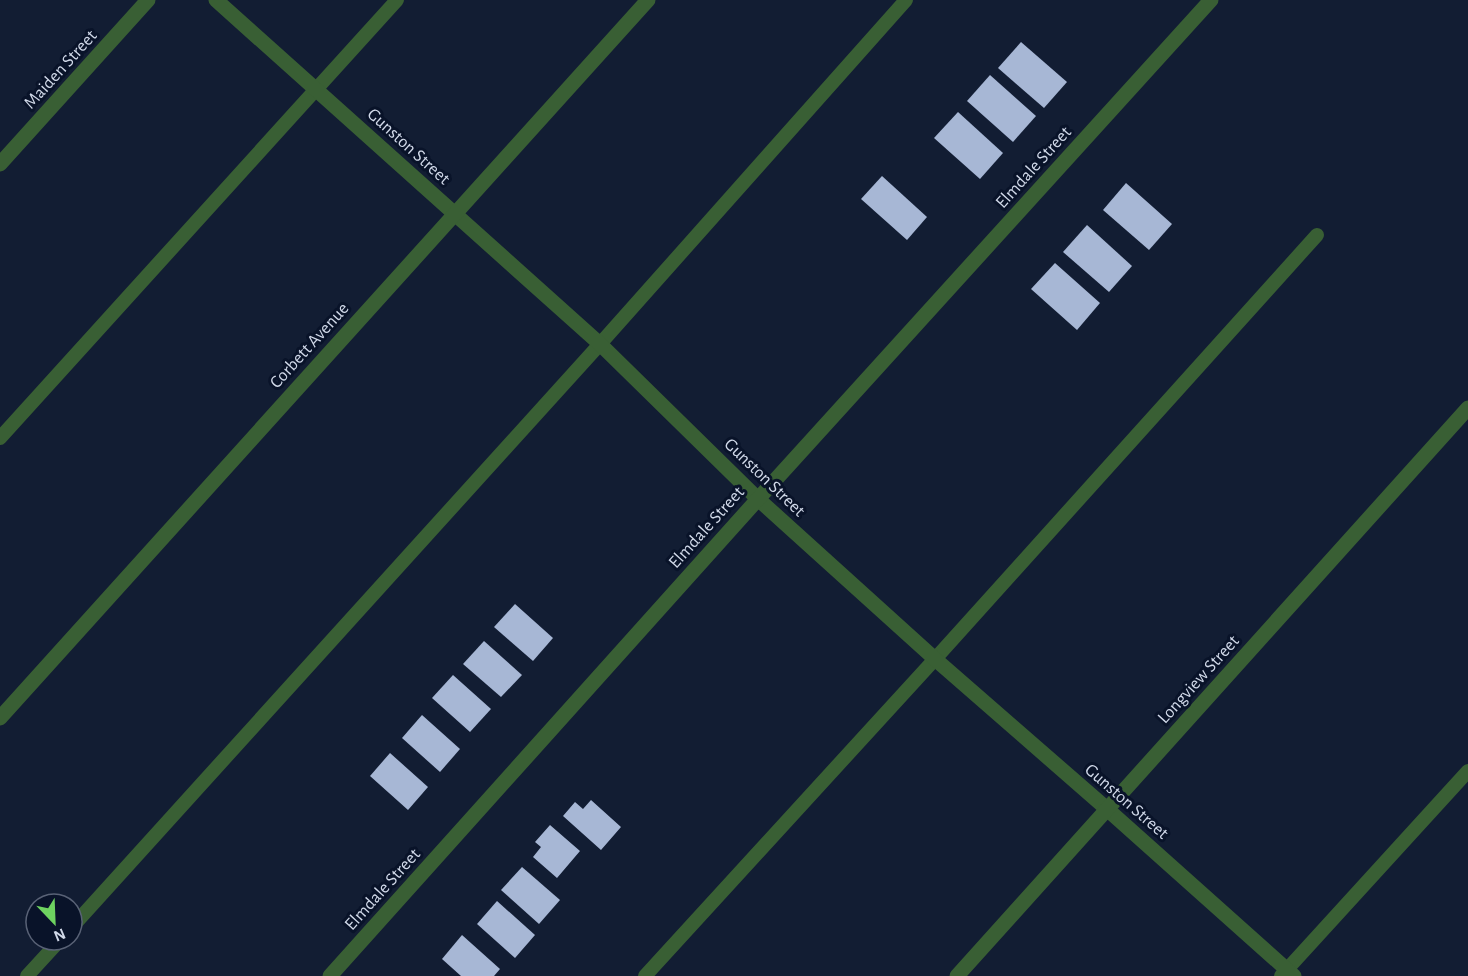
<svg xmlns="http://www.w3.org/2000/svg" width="1468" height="976" font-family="'Alegreya Sans',sans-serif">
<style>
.building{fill:#a7b7d5}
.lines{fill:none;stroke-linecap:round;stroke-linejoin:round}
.service{stroke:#395f34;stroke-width:14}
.minor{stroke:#395f34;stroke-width:15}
.labels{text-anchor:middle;stroke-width:6;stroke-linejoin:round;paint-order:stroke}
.street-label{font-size:18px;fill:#d1d9e9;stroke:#091329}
</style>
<rect width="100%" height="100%" fill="#121d33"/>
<!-- building -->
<g class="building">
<polygon points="1021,42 1067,82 1044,108 998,68"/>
<polygon points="990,75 1036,116 1013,142 967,101"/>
<polygon points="958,112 1003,153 980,179 934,138"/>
<polygon points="882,176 927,217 907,240 861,199"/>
<polygon points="1126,183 1172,224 1149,250 1103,210"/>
<polygon points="1087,225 1132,266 1109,292 1063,252"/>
<polygon points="1055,263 1100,303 1077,330 1031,289"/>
<polygon points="515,604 553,638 533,661 494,627"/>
<polygon points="484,641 522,675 501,697 463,664"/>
<polygon points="453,675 491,709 470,732 432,698"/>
<polygon points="422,715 460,749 440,772 402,738"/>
<polygon points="390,753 428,787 408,810 370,776"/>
<polygon points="591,800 621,827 601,850 563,816 575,802 583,809"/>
<polygon points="550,825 580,851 557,878 533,857 541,847 535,842"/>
<polygon points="522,867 560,900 539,924 501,890"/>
<polygon points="497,901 535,935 515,958 477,924"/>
<polygon points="462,935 500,969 494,976 461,976 442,959"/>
</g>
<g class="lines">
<!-- service -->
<g class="service">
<polyline points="0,438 397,0"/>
<polyline points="72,927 600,344 906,0"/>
<polyline points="27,976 60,940"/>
<polyline points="645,976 935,659 1317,235"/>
<polyline points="1281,976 1468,771"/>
</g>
<!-- minor -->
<g class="minor">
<polyline points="216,0 600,344 758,499 935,659 1107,809 1294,976"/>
<polyline points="0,164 148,0"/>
<polyline points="0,718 648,0"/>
<polyline points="330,976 758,499 1211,0"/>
<polyline points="957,976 1468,408"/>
</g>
</g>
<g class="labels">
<!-- street labels -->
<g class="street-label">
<text transform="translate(60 69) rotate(-48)" y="6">Maiden Street</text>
<text transform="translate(409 146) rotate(42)" y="6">Gunston Street</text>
<text transform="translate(1033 167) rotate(-48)" y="6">Elmdale Street</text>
<text transform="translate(309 345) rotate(-48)" y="6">Corbett Avenue</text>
<text transform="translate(765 477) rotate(44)" y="6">Gunston Street</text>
<text transform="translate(706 527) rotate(-48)" y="6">Elmdale Street</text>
<text transform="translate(1198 679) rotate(-48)" y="6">Longview Street</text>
<text transform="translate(1127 801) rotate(41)" y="6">Gunston Street</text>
<text transform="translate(382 889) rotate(-48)" y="6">Elmdale Street</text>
</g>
</g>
<!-- north arrow -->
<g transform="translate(54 922) rotate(157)"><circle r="28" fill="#091329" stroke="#596276" stroke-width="1.5"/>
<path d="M0-4.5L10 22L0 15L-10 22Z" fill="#6ed360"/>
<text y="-9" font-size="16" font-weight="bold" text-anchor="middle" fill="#d1d9e9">N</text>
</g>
</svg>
